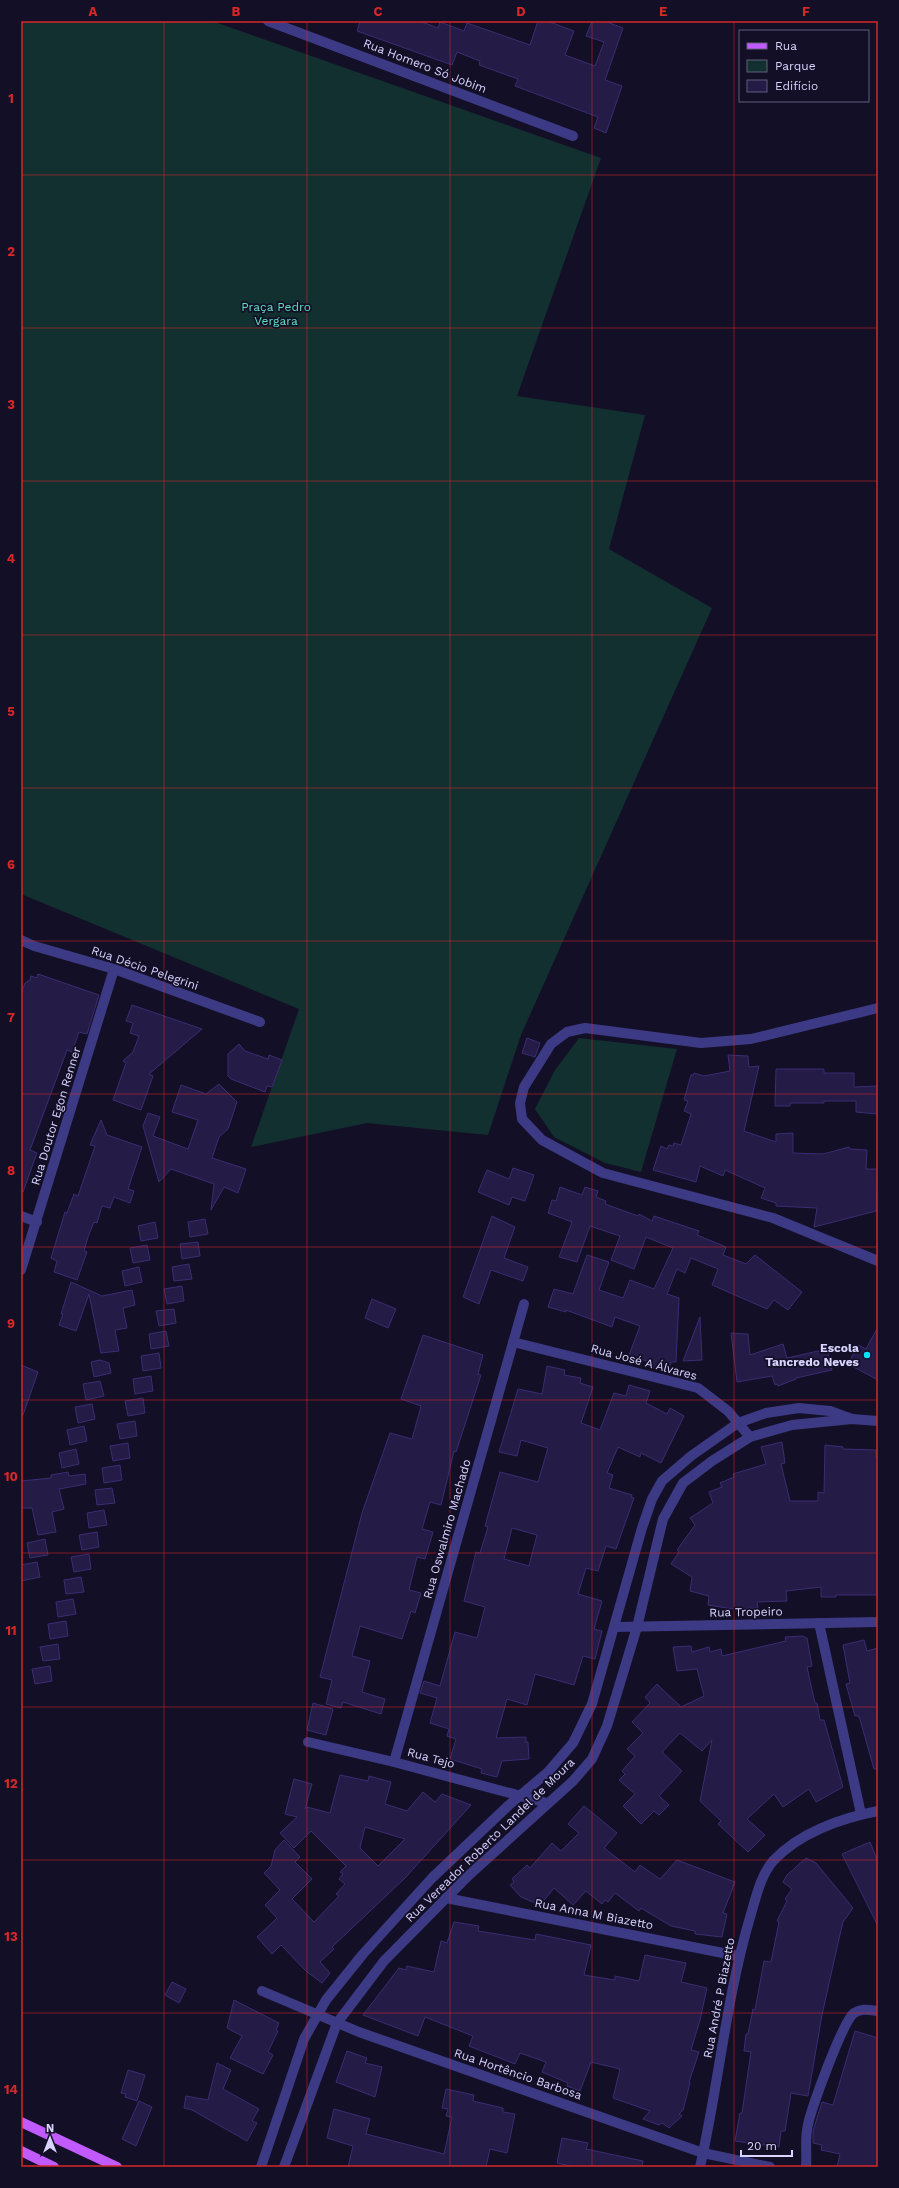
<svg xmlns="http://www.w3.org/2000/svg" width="899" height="2188" font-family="'Work Sans',sans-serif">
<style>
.green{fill:#12302f}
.building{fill:#241b47;stroke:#3b2d73;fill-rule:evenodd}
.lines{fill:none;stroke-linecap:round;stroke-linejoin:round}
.minor{stroke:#3d3a85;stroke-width:10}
.major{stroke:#c25bff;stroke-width:10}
.grid{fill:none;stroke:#d62828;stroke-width:1;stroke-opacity:0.55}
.poi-dot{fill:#00e5ff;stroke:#130f26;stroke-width:1.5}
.labels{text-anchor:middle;stroke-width:3.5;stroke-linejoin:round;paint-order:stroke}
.street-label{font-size:12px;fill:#d9d4ff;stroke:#130f26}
.park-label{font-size:12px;fill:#5fe0c0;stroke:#130f26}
.poi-label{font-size:12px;font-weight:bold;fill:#d9d4ff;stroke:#130f26;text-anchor:end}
.neatline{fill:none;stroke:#d62828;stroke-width:1.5}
.grid-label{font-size:13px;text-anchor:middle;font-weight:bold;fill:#d62828}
</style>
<rect width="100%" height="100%" fill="#130f26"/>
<!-- green -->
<g class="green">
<polygon points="21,21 212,21 601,158 517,396 645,415 609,549 712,608 521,1035 488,1135 367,1123 251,1147 299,1009 21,894"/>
<polygon points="579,1038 677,1049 641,1172 605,1163 554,1137 535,1109 555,1070"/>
</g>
<!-- building -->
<g class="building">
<polygon points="360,21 419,21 438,28 440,22 464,31 467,23 530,45 538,21 547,21 574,31 565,55 595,66 604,42 586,36 592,21 604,21 623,28 605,80 622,86 606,133 594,128 598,117 515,86 518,79 479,65 480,61 457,52 452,65 357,31"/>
<polygon points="38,974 99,995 87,1034 79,1032 72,1052 67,1050 30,1150 37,1153 23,1192 21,1191 21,994 25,983 30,980 31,976 37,978"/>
<polygon points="132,1005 202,1029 149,1074 153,1076 141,1110 113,1100 126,1063 123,1061 133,1052 139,1036 130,1033 133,1023 126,1021"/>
<polygon points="527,1038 540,1043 535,1057 522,1053"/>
<polygon points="239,1044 245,1051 268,1059 269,1055 282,1060 272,1087 267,1086 265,1092 231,1079 228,1076 228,1054"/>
<polygon points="728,1055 748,1056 749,1067 759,1066 744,1131 776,1142 776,1134 793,1133 793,1153 823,1154 849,1147 850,1149 867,1150 866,1169 878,1169 876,1211 814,1227 817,1208 776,1206 776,1203 761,1198 765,1188 725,1170 723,1176 700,1166 696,1182 653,1170 661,1146 667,1149 669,1145 673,1146 674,1143 681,1145 691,1114 684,1111 688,1101 684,1100 691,1075 693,1075 694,1073 704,1076 730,1071"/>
<polygon points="776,1069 824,1069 824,1073 854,1073 854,1087 878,1086 878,1114 856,1112 856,1101 824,1101 824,1103 790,1103 790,1106 775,1106"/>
<polygon points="219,1084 237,1102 228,1129 219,1137 212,1158 246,1169 238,1193 224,1187 211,1210 214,1184 171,1169 159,1182 143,1126 148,1113 160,1117 153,1136 188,1149 198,1120 172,1112 181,1085 206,1094"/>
<polygon points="101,1120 107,1135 142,1147 128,1189 134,1191 130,1203 114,1197 110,1208 102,1206 97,1223 94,1222 88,1237 84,1251 87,1252 77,1280 54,1272 57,1261 51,1258 65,1212 67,1213 74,1194 78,1196 95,1146 90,1145"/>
<polygon points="513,1168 534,1175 525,1201 512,1197 509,1205 478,1192 487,1170 509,1179"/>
<polygon points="560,1187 582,1195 585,1187 598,1191 596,1197 606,1201 605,1204 638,1216 639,1214 652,1221 654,1216 699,1231 697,1235 726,1247 723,1255 746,1264 755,1255 802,1292 788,1310 774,1300 767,1309 712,1285 718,1269 691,1258 685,1273 677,1269 667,1294 679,1298 676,1362 671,1362 669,1369 651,1368 652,1363 629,1355 640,1326 615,1317 612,1327 566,1310 566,1312 548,1307 554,1289 573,1294 587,1255 609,1262 599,1290 623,1298 630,1280 654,1289 673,1248 646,1237 634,1269 611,1260 620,1236 590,1226 577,1262 559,1257 572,1222 548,1213 552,1200 556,1201"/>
<polygon points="492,1216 515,1227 504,1258 528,1267 523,1281 491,1270 479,1304 463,1297"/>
<polygon points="205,1219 208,1234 190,1237 188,1222"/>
<polygon points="155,1222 158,1238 141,1241 138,1226"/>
<polygon points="198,1242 200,1256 182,1259 180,1244"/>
<polygon points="147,1245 150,1260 133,1263 130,1248"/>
<polygon points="189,1264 192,1279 174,1281 172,1267"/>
<polygon points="139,1267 142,1282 125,1286 122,1271"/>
<polygon points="71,1282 102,1296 132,1290 135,1305 123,1308 127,1328 115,1330 119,1351 101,1353 89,1294 76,1331 59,1325 63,1314 61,1314"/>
<polygon points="182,1286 184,1301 167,1304 164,1289"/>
<polygon points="372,1299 396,1309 388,1328 365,1318"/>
<polygon points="174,1309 176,1323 159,1326 156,1311"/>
<polygon points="700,1317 702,1360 683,1361"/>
<polygon points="878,1327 878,1380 848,1364 858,1345 866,1349"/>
<polygon points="166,1331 169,1346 151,1349 149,1334"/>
<polygon points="731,1333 748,1334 750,1355 783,1344 787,1358 827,1349 832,1370 796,1378 796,1379 778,1386 777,1384 775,1385 772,1376 737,1382"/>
<polygon points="423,1335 483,1355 478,1374 481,1375 456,1452 454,1451 441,1505 430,1502 422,1529 433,1532 425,1559 417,1557 409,1590 421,1593 415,1613 411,1611 402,1639 360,1626 352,1656 370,1661 362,1692 385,1699 381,1714 343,1702 341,1708 326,1704 332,1680 320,1677 362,1513 390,1433 412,1439 421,1406 401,1399"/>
<polygon points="159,1353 161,1368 143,1371 141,1356"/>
<polygon points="100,1360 109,1363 111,1373 94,1377 91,1362"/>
<polygon points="21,1365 38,1372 23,1415 21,1415"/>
<path d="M547,1366L565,1370L564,1375L581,1378L580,1383L593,1387L581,1423L600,1430L614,1393L626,1396L629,1385L650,1391L646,1403L667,1414L670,1408L684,1416L661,1463L641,1453L640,1457L618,1447L607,1473L613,1475L609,1488L632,1495L631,1497L634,1498L616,1549L606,1546L598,1571L586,1568L578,1594L602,1601L594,1629L602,1631L595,1659L583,1656L574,1685L535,1674L527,1705L507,1699L496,1738L526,1737V1742H528L529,1759L502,1761L497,1777L481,1773L482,1769L450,1759L456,1739L447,1736L449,1729L430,1723L437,1698L420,1693L424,1681L440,1686L455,1632L477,1638L485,1607L464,1601L476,1552L480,1553L488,1527L485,1526L500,1472L538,1482L548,1448L521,1440L517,1456L499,1452L518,1389L542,1394ZM512,1528L537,1535L529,1566L504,1559Z"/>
<polygon points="151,1376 153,1391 135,1394 133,1379"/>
<polygon points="100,1381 104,1396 86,1400 83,1384"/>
<polygon points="143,1398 145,1413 128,1416 125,1401"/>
<polygon points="92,1404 95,1419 78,1423 75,1407"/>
<polygon points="135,1421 137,1436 120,1439 117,1424"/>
<polygon points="84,1426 87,1441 70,1445 67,1430"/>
<polygon points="782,1442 785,1463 781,1464 790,1501 818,1501 818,1492 824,1493 825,1445 843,1447 843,1449 876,1450 876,1457 878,1457 878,1595 836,1595 836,1597 821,1597 821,1587 786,1591 787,1601 757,1602 758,1608 733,1609 708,1605 709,1596 690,1591 692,1577 671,1564 679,1552 677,1550 695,1525 690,1518 713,1503 709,1492 722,1487 720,1483 734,1477 733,1474 766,1464 761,1447"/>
<polygon points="128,1443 130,1458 113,1461 110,1446"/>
<polygon points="76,1449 79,1464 62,1468 59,1453"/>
<polygon points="120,1465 122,1480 104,1483 102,1468"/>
<polygon points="68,1472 69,1476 85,1474 86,1484 59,1489 64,1509 52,1512 56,1532 38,1535 32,1508 21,1508 21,1481 51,1478 51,1475"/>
<polygon points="112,1488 115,1503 97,1505 95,1490"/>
<polygon points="104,1510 107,1525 89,1528 87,1513"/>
<polygon points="97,1532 99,1547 82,1550 79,1535"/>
<polygon points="45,1539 48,1555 30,1558 27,1543"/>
<polygon points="89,1554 91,1569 74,1572 71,1557"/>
<polygon points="37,1562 40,1577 21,1581 21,1565"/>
<polygon points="81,1577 84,1592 66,1594 64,1580"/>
<polygon points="73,1599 76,1614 58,1617 56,1602"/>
<polygon points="66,1621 68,1636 50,1639 48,1624"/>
<polygon points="802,1636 807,1638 812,1666 807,1667 815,1703 817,1703 820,1720 824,1720 843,1787 816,1802 809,1789 783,1807 774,1794 747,1819 765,1835 748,1852 718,1824 721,1821 700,1801 712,1740 702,1751 680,1733 662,1752 682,1771 659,1796 669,1805 659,1815 654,1811 641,1824 623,1806 635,1794 619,1780 625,1774 622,1771 635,1756 627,1749 643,1733 632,1722 650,1703 645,1697 657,1684 681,1707 704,1696 697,1669 677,1671 673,1647 691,1646 692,1652 709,1647 710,1652 721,1649 722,1656 786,1641 785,1637"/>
<polygon points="864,1640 867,1651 878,1648 878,1769 874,1769 859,1716 855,1716 846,1684 850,1683 843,1645"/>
<polygon points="58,1644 60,1659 43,1661 40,1647"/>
<polygon points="50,1666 52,1681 35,1684 32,1669"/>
<polygon points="313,1703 333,1709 326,1735 307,1730"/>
<path d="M340,1775L368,1781L369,1776L391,1782L385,1804L407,1811L423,1792L435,1802L442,1794L471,1805L405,1878L332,1947L334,1949L320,1962L330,1973L322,1983L306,1971L281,1945L272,1954L257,1937L277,1918L265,1905L280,1890L264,1873L271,1866L275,1850L284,1840L300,1857L295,1862L312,1879L292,1899L314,1922L339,1896L336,1894L345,1884L339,1879L343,1874L340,1872L346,1866L311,1831L294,1848L280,1833L297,1817L285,1814L294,1779L312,1784L305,1809L307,1807L330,1813ZM365,1827L405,1839L378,1866L360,1848Z"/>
<polygon points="584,1806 617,1833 604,1848 635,1872 640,1865 660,1879 677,1860 735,1882 723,1913 727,1914 722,1937 695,1934 695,1931 671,1926 641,1908 639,1911 615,1893 608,1902 605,1900 602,1904 586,1891 573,1905 554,1888 540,1905 521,1897 510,1885 514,1882 512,1879 527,1865 530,1868 552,1843 561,1851 579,1833 568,1824"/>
<polygon points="870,1842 878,1862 878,1926 842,1854"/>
<polygon points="806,1858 816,1863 853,1908 843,1922 838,1943 822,2015 808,2096 791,2093 785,2131 781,2131 779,2147 735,2141 740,2113 742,2113 751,2052 744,2051 746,2034 748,2034 753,2009 755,2010 764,1961 771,1962 779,1922 777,1921 787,1901 785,1899 792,1889 783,1882 787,1875"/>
<polygon points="454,1922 479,1926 478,1931 535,1940 536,1934 591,1945 584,1975 615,1980 615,1976 639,1981 645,1955 686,1963 681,1982 707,1988 700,2020 691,2050 699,2052 689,2082 690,2083 683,2110 679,2114 682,2116 669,2128 662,2123 659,2125 643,2119 650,2111 613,2098 620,2069 591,2062 580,2091 567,2086 568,2083 542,2072 546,2062 520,2053 515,2064 469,2046 473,2036 425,2017 418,2036 363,2015 399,1968 406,1970 407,1966 434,1972 441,1941 447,1943"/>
<polygon points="172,1982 186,1989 179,2003 165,1995"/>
<polygon points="234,2000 279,2023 276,2030 278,2031 268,2052 273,2055 263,2074 230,2058 242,2036 227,2028"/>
<polygon points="855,2031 878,2038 878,2167 837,2167 840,2154 821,2150 822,2145 813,2143 813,2131 822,2102 833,2105"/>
<polygon points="347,2051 367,2058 365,2063 382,2067 375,2097 336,2082"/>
<polygon points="217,2063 231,2070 223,2089 259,2109 252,2121 257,2123 247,2141 192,2110 184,2108 186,2096 208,2100"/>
<polygon points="128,2070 145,2075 137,2101 125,2097 126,2094 121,2093"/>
<polygon points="446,2089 474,2095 473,2101 503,2108 503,2112 515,2114 507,2153 490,2149 486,2167 348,2167 353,2146 327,2138 334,2109 370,2119 366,2134 444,2154 452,2117 446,2116 448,2109 442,2108"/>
<polygon points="139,2101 152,2107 136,2146 122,2139"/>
<polygon points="562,2138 588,2143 586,2149 643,2161 642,2167 575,2167 557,2163"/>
</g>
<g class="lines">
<!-- minor -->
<g class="minor">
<polyline points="268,21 573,136"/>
<polyline points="21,940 34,946 114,969 260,1022"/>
<polyline points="878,1008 751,1039 701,1043 585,1028 567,1032 551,1044 524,1087 520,1103 522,1119 542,1140 603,1173 773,1218 878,1261"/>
<polyline points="21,1216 37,1222"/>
<polyline points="21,1270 114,969"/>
<polyline points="513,1342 698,1388 728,1411 750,1437"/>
<polyline points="819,1623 861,1814"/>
<polyline points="615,1627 878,1622"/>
<polyline points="308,1742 394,1762 547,1803"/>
<polyline points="394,1762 524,1304"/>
<polyline points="446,1898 738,1956"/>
<polyline points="262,1991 359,2032 703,2153 770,2167"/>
<polyline points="261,2167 304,2039 326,2000 363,1954 432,1878 509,1805 548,1772 573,1743 592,1704 642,1528 652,1499 662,1481 691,1456 738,1423 766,1413 799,1408 830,1411 852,1419"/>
<polyline points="284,2167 337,2023 384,1961 468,1876 573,1781 592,1759 607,1726 637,1627 663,1519 683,1483 712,1461 750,1437 792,1425 852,1419 878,1421"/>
<path d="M700,2167C719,2083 726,1997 751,1914C756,1897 761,1875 773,1861C799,1833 841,1818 878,1811"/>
<path d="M806,2167C807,2155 805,2142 807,2130C809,2113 843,2021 854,2013C862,2008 869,2010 878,2011"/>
</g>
<!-- major -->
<g class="major">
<polyline points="21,2122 117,2167"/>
<polyline points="21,2151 54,2167"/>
</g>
</g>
<!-- grid -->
<path class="grid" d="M164,21V2167M307,21V2167M450,21V2167M592,21V2167M734,21V2167M21,175H878M21,328H878M21,481H878M21,635H878M21,788H878M21,941H878M21,1094H878M21,1247H878M21,1400H878M21,1553H878M21,1707H878M21,1860H878M21,2013H878"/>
<!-- markers -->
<circle class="poi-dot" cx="867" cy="1355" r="4"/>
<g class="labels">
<!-- street labels -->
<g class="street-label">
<text transform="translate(425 66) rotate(21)" y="4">Rua Homero Só Jobim</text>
<text transform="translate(145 968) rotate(19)" y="4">Rua Décio Pelegrini</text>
<text transform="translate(56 1116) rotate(-73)" y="4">Rua Doutor Egon Renner</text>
<text transform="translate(644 1362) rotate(15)" y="4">Rua José A Álvares</text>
<text transform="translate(447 1529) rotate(-74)" y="4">Rua Oswalmiro Machado</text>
<text transform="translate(746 1612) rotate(-1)" y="4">Rua Tropeiro</text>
<text transform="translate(431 1758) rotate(15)" y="4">Rua Tejo</text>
<text transform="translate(490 1840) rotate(-44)" y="4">Rua Vereador Roberto Landel de Moura</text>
<text transform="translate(594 1914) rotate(11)" y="4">Rua Anna M Biazetto</text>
<text transform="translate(719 1998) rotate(-79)" y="4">Rua André P Biazetto</text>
<text transform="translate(518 2074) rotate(19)" y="4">Rua Hortêncio Barbosa</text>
</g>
<!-- park labels -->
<g class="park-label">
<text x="276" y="311">Praça Pedro<tspan x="276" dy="14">Vergara</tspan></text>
</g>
<!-- poi labels -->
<g class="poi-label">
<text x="859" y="1352">Escola<tspan x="859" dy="14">Tancredo Neves</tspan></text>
</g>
</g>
<!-- border -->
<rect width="899" height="2188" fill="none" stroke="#130f26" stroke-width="44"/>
<!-- legend -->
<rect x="739" y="30" width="130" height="72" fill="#130f26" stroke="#625e7d"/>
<rect x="747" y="43" width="20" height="6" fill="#c25bff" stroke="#625e7d"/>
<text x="775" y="50" font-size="12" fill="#d9d4ff">Rua</text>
<rect x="747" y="60" width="20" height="12" fill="#12302f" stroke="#625e7d"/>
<text x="775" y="70" font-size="12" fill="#d9d4ff">Parque</text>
<rect x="747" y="80" width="20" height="12" fill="#241b47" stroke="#625e7d"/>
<text x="775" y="90" font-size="12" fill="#d9d4ff">Edifício</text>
<!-- north arrow -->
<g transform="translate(50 2138)" stroke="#130f26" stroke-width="3" paint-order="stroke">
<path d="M0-3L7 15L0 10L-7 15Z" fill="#d9d4ff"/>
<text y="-6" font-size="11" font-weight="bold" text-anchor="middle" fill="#d9d4ff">N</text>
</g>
<!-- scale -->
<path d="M741 2150v6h51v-6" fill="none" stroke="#d9d4ff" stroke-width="2"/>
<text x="747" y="2150" font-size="12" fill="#d9d4ff" stroke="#130f26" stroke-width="3" paint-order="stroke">20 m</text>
<rect x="22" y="22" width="855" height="2144" class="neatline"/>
<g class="grid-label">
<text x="93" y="16">A</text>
<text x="236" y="16">B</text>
<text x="378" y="16">C</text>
<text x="521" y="16">D</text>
<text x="663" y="16">E</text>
<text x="806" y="16">F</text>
<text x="11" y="103">1</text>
<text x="11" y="256">2</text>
<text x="11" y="409">3</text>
<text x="11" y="563">4</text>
<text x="11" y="716">5</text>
<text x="11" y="869">6</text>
<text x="11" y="1022">7</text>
<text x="11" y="1175">8</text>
<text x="11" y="1328">9</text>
<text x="11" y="1481">10</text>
<text x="11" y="1635">11</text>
<text x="11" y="1788">12</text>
<text x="11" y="1941">13</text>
<text x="11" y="2094">14</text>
</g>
</svg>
